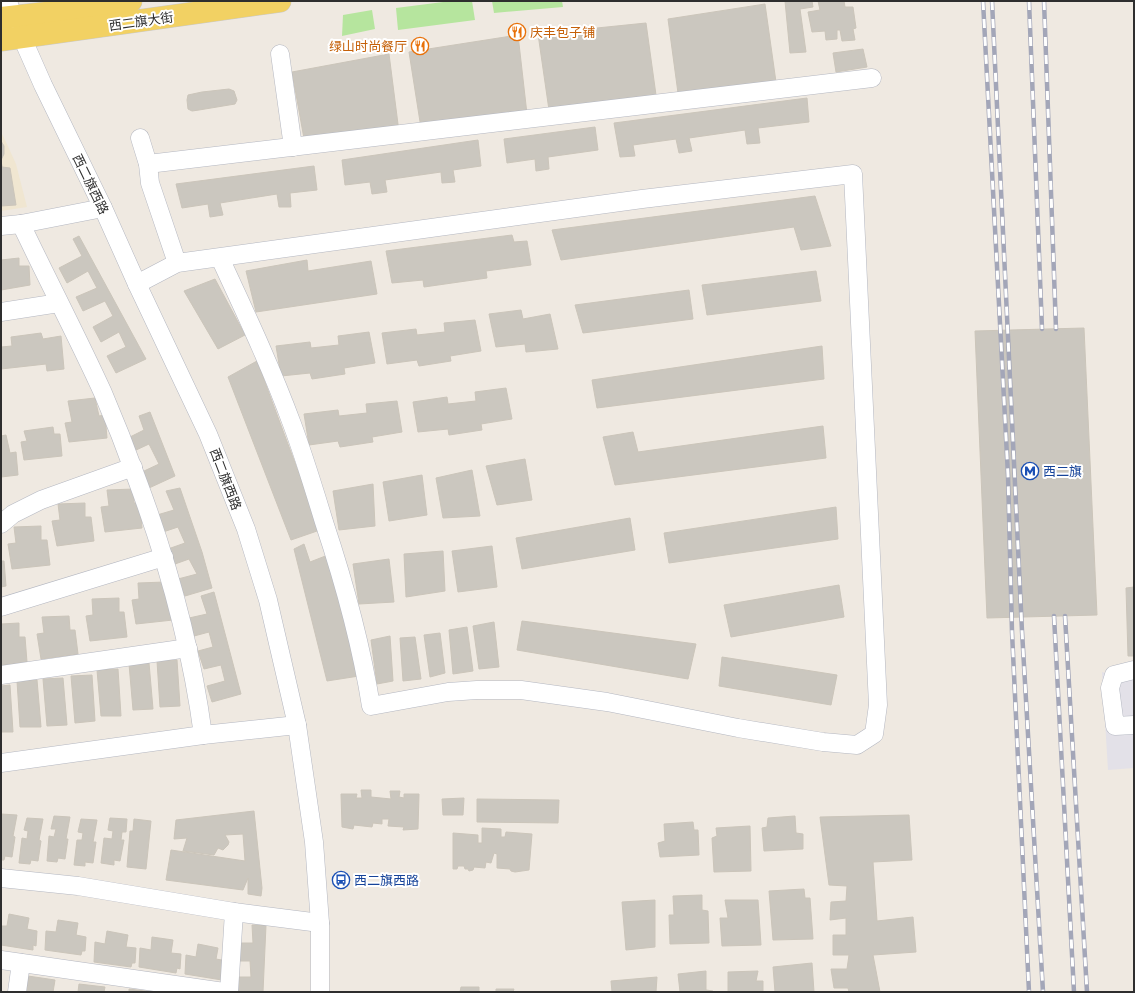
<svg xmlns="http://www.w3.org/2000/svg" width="1135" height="993" font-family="'Varela Round','Noto Sans SC',sans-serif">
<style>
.industrial{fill:#e3e1e8}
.education{fill:#f0e6d1}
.green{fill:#b6e59e}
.building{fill:#cbc7bf;stroke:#cbc5ba}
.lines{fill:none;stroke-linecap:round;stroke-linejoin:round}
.minor-casing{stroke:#b4b7c1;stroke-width:19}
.major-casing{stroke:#c9c9c9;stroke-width:23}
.minor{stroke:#fff;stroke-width:18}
.major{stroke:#f2d163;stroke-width:22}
.rail-casing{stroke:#a3a6b8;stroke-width:4.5}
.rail{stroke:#fff;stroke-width:3;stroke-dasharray:9;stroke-linecap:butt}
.labels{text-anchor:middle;stroke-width:4;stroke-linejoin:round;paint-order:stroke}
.street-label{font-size:13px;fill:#2e2e2e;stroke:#fff}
.food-label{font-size:13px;fill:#c56008;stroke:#fff;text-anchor:start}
.transit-label{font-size:13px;fill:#164399;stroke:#fff;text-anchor:start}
</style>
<rect width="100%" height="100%" fill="#efe9e1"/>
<!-- industrial -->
<polygon class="industrial" points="1102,672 1127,679 1134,679 1134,768 1108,770"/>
<!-- education -->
<polygon class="education" points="1,132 6,142 16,164 27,207 1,211"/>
<!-- green -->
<g class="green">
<polygon points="451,1 472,1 475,20 398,30 396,8"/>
<polygon points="492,1 562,1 563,7 494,13"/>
<polygon points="372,10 375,29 342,36 343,15"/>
</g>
<!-- building -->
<g class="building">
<polygon points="785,1 812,1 813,7 800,9 806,52 790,53"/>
<polygon points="818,1 844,1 845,7 853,7 856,28 853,29 855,40 842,41 840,30 837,30 837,39 826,40 825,31 812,32 808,12 820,10"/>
<polygon points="765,4 776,82 678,93 668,19"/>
<polygon points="646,23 656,95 549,110 538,34"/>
<polygon points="518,35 527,114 421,128 409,52"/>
<polygon points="863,49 867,67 836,72 833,53"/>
<polygon points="389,54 399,132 305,144 292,72"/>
<polygon points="229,89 234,91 237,100 235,104 199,110 192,111 188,109 187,100 188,95 202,92"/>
<polygon points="807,98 809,122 758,128 760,143 747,144 745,130 689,138 692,151 679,153 676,139 633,145 635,156 620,157 614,123"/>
<polygon points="595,127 598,150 548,157 549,169 536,171 535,159 507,163 504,139"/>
<polygon points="478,140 481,166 453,170 455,182 442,183 441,172 385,180 387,192 372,194 370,182 345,185 342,160"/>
<polygon points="1,141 4,146 4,154 1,160 2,167 10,168 16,205 1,206"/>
<polygon points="314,166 317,190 290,193 291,207 279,207 277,194 220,203 223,215 210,217 208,204 182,208 176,184"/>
<polygon points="815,196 831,246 801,250 794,227 561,260 552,230"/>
<polygon points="512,235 514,242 527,241 531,265 486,271 487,278 424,287 423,280 392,283 386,251"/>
<polygon points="79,236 146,359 116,373 107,356 126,347 119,332 101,342 93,327 113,316 105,301 83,311 76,297 97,288 88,271 67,283 59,268 82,256 73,239"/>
<polygon points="19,258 19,266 29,266 30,285 1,290 1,260"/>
<polygon points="307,260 308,271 371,261 377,294 256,312 246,271"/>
<polygon points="816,271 821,301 707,315 702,285"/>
<polygon points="215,279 245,335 218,349 184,291"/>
<polygon points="689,290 693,319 583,333 575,305"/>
<polygon points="521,310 523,319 550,314 558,349 526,352 525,344 496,347 489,314"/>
<polygon points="475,320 481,351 450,356 451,361 419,366 417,360 387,364 382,333 416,329 417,335 445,332 444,323"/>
<polygon points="1084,328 1097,615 987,618 975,331"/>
<polygon points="369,332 375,363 344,368 345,374 312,379 310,373 281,376 276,346 310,342 311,348 339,345 338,336"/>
<polygon points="41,333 43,339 61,336 64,369 47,371 46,364 1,369 1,347 12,346 11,337"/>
<polygon points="822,346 824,379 597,408 592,380"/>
<polygon points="257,361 320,530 291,540 228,377"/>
<polygon points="506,388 512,419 481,424 482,430 449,435 448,429 418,432 413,402 447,397 448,404 476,401 475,392"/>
<polygon points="95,398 99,416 105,415 107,438 69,442 65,423 72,422 68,401"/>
<polygon points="397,401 402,432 372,437 373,442 340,447 338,441 309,445 304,414 338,410 339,416 367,413 366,404"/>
<polygon points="150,412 175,476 149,488 142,472 159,464 149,444 134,451 128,438 144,430 139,416"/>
<polygon points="823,426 826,458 615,485 603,437 633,432 638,452"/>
<polygon points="53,427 54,434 60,434 62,456 24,460 21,442 27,441 24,431"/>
<polygon points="6,435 10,453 16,452 18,475 1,477 1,436"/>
<polygon points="525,459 532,500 497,505 486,466"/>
<polygon points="472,470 480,516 443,518 436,478"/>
<polygon points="422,475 427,515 389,521 383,482"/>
<polygon points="373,484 375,526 339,530 333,491"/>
<polygon points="180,488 202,552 212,588 185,596 178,579 197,574 189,559 175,564 168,549 185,543 178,527 163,532 157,515 174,510 166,491"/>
<polygon points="134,489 134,503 140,503 142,528 105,532 101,507 109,506 107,490"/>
<polygon points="85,503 85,517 91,517 94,541 57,546 52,521 60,520 58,504"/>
<polygon points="836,507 838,539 669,563 664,533"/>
<polygon points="630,518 635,550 522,569 516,538"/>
<polygon points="41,526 41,540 47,540 50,565 12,569 8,544 16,543 14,527"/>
<polygon points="304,544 310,562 328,555 359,676 327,681 294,549"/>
<polygon points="492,546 497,587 458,592 452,551"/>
<polygon points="443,551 445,591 406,597 404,554"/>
<polygon points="389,559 394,602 359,604 353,564"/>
<polygon points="1,561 4,561 6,586 1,587"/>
<polygon points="165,582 165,596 171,595 173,620 136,624 132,600 139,599 138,583"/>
<polygon points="839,585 844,617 731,637 724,605"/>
<polygon points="1134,587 1134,656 1128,656 1126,588"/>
<polygon points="214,592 241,694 212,702 207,686 225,681 221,665 204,669 198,651 213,647 209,632 194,636 189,618 207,614 201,596"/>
<polygon points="119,598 119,612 124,612 127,637 90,641 86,616 93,615 92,599"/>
<polygon points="69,616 70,630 75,630 78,654 41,659 37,634 44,633 42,617"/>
<polygon points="522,621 696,644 688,679 517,650"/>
<polygon points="494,622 499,667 479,669 473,626"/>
<polygon points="19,623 19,637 25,637 27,662 1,665 1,624"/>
<polygon points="467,627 473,671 453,674 449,630"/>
<polygon points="440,633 445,673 430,677 424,635"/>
<polygon points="390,636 393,681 377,684 371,640"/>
<polygon points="415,637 421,679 403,681 400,638"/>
<polygon points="722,657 837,675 831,705 719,686"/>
<polygon points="177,660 180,706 160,707 157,661"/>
<polygon points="149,663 153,709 133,710 129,664"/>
<polygon points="118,669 121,716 101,716 97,670"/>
<polygon points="92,675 95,721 75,723 71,676"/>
<polygon points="63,678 67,725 47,726 43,679"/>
<polygon points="37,680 41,727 20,727 17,681"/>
<polygon points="10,685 13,732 1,732 1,686"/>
<polygon points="361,790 371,790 371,797 391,799 390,791 400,791 399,797 404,798 404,794 419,794 418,829 403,830 404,827 388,826 389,819 382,819 382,824 373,823 372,827 354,825 353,829 342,827 341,794 357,794 356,798 362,798"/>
<polygon points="464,798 463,815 443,815 442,799"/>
<polygon points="477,799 559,800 558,823 477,822"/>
<polygon points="254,811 262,888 261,896 248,894 248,878 243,890 166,880 171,850 245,861 243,834 225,835 229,842 228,845 223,850 218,848 214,855 183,851 187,838 174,839 176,820"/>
<polygon points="1,814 17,815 13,836 15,837 12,857 5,856 4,860 1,860 2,827 1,827"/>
<polygon points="909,815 912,860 873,862 877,921 913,917 916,952 873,955 880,992 849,992 848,988 834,988 831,969 847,969 849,955 833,955 833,935 846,935 846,918 830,920 831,902 846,901 847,886 829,885 820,817"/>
<polygon points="54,816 70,817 66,839 68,839 65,859 58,858 57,862 47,861 49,836 54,837 56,829 51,829"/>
<polygon points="795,816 796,833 803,834 803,849 764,851 762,828 767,827 768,818"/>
<polygon points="27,818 43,819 39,840 41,841 38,861 31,860 30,864 19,863 22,838 27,839 28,831 24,830"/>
<polygon points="110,818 127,819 126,832 122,832 121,840 124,840 120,861 114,860 114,865 101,863 104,838 112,839 113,831 108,830"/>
<polygon points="81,819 97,820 93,842 96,842 93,863 85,862 85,866 74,865 77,840 82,840 83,833 78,832"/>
<polygon points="134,819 151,821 146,869 127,867 130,831 133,831"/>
<polygon points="693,822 694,830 698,830 699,855 660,857 658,843 665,841 664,824"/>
<polygon points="750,826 751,871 714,872 712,838 717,836 716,828"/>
<polygon points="482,828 501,829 501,837 505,837 506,832 532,834 529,870 515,872 511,871 510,869 497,868 497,854 494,853 491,863 486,862 485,868 474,867 473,870 469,871 468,869 465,869 464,866 458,866 457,869 453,869 453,833 478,835 478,843 482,843"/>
<polygon points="804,889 805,898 810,898 813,939 773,940 769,891"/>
<polygon points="702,895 702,910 708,911 709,943 670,944 669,915 674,915 673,896"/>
<polygon points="655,900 655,947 626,950 622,902"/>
<polygon points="725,900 758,900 761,945 722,946 720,918 728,918"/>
<polygon points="9,914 29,918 27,929 37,931 36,946 33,945 33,950 1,945 1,926 7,926"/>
<polygon points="58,920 78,923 76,935 86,937 85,951 82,951 81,955 45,950 46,931 56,932"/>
<polygon points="252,925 266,925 263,992 237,992 236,977 251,977 250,961 237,961 239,943 253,943"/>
<polygon points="107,931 128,935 126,947 136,948 135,963 132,963 131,967 94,962 95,942 105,944"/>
<polygon points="152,937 173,940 171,953 181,954 180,969 177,968 176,973 139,967 140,948 151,950"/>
<polygon points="198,944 218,948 216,959 227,961 222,980 185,974 186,955 196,957"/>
<polygon points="812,963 814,992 775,992 773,967"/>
<polygon points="706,971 706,990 713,991 713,992 680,992 678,974"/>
<polygon points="758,971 756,981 763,981 763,992 728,992 728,972"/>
<polygon points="28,976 55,980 53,992 20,992 21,990 27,991"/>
<polygon points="657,977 656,992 612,992 611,981"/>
<polygon points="79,984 105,987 104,992 78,992"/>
<polygon points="461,987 479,987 479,992 460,992"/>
<polygon points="129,989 153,992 129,992"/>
<polygon points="496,989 514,989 513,992 496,992"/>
</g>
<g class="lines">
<defs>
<g id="minor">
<polyline points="8,1 13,17 43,85 103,208 137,284 208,434 246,529 268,600 297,725 314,842 320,923 320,992"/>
<polyline points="280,54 293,147"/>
<polyline points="140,138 148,164 150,183 177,263"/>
<polyline points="148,164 872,78"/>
<path d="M21,224C48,281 77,336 103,393C115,421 126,449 136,477C168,562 191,645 203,735"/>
<polyline points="1,226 21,224 103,208"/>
<path d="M137,284L177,263L642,199L853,174L878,705L874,734L857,745L823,742L738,728L607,702L521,690H477L448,692L371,706C361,643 344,582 324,522C314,489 304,456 292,424C271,367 245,312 220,258"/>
<polyline points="1,312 59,303"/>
<polyline points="1,524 13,514 41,500 133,467"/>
<polyline points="1,607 164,557"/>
<polyline points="1134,670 1114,675 1110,688 1115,726 1134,725"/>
<polyline points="1,675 188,648"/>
<polyline points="1,763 203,735 297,725"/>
<polyline points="1,878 78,886 234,912 320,923"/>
<polyline points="1,960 224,992"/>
<polyline points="17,992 21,963"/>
<polyline points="229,992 234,912"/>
</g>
<g id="major">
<polyline points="1,18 55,12 131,1"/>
<polyline points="1,40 280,1"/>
</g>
</defs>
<!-- minor casing -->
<use href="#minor" class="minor-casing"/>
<!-- major casing -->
<use href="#major" class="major-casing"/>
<!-- minor -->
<use href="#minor" class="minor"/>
<!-- major -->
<use href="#major" class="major"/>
<defs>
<g id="rail">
<polyline points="983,1 1008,475 1012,632 1029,992"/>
<polyline points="992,1 1022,631 1043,992"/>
<polyline points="1029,1 1042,329"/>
<polyline points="1044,1 1056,329"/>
<polyline points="1054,616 1074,992"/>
<polyline points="1065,616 1087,992"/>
</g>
</defs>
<!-- rail casing -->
<use href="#rail" class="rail-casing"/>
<!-- rail -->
<use href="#rail" class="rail"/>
</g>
<!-- icons -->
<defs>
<symbol id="restaurant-ring" viewBox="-11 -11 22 22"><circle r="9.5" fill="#fff" stroke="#e8710a" stroke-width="1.5"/><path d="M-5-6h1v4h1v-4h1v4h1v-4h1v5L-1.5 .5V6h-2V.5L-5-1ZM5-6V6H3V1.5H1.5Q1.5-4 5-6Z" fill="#e8710a"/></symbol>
<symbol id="metro-ring" viewBox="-11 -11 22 22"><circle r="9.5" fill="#fff" stroke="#1a4fb4" stroke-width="1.5"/><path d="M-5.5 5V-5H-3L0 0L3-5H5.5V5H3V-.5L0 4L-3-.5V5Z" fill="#1a4fb4"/></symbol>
<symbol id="bus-ring" viewBox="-11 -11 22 22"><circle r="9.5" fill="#fff" stroke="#1a4fb4" stroke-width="1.5"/><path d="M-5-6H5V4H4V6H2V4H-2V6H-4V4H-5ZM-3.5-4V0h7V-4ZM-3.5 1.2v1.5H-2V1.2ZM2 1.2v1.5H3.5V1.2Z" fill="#1a4fb4"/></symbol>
</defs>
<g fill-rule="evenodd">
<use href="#restaurant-ring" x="507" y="22" width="20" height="20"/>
<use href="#restaurant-ring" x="410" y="36" width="20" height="20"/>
<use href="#metro-ring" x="1020" y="461" width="20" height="20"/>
<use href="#bus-ring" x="331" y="870" width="20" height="20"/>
</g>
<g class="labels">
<!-- street labels -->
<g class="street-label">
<text transform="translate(141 21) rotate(-8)" y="5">西二旗大街</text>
<text transform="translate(91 184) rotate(64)" y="5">西二旗西路</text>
<text transform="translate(226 479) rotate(69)" y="5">西二旗西路</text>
</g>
<!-- food labels -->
<g class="food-label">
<text x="530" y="37">庆丰包子铺</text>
<text x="407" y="51" text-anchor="end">绿山时尚餐厅</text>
</g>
<!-- transit labels -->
<g class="transit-label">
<text x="1043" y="476">西二旗</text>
<text x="354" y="885">西二旗西路</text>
</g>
</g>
<!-- border -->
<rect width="1135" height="993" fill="none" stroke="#2e2e2e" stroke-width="4"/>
</svg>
